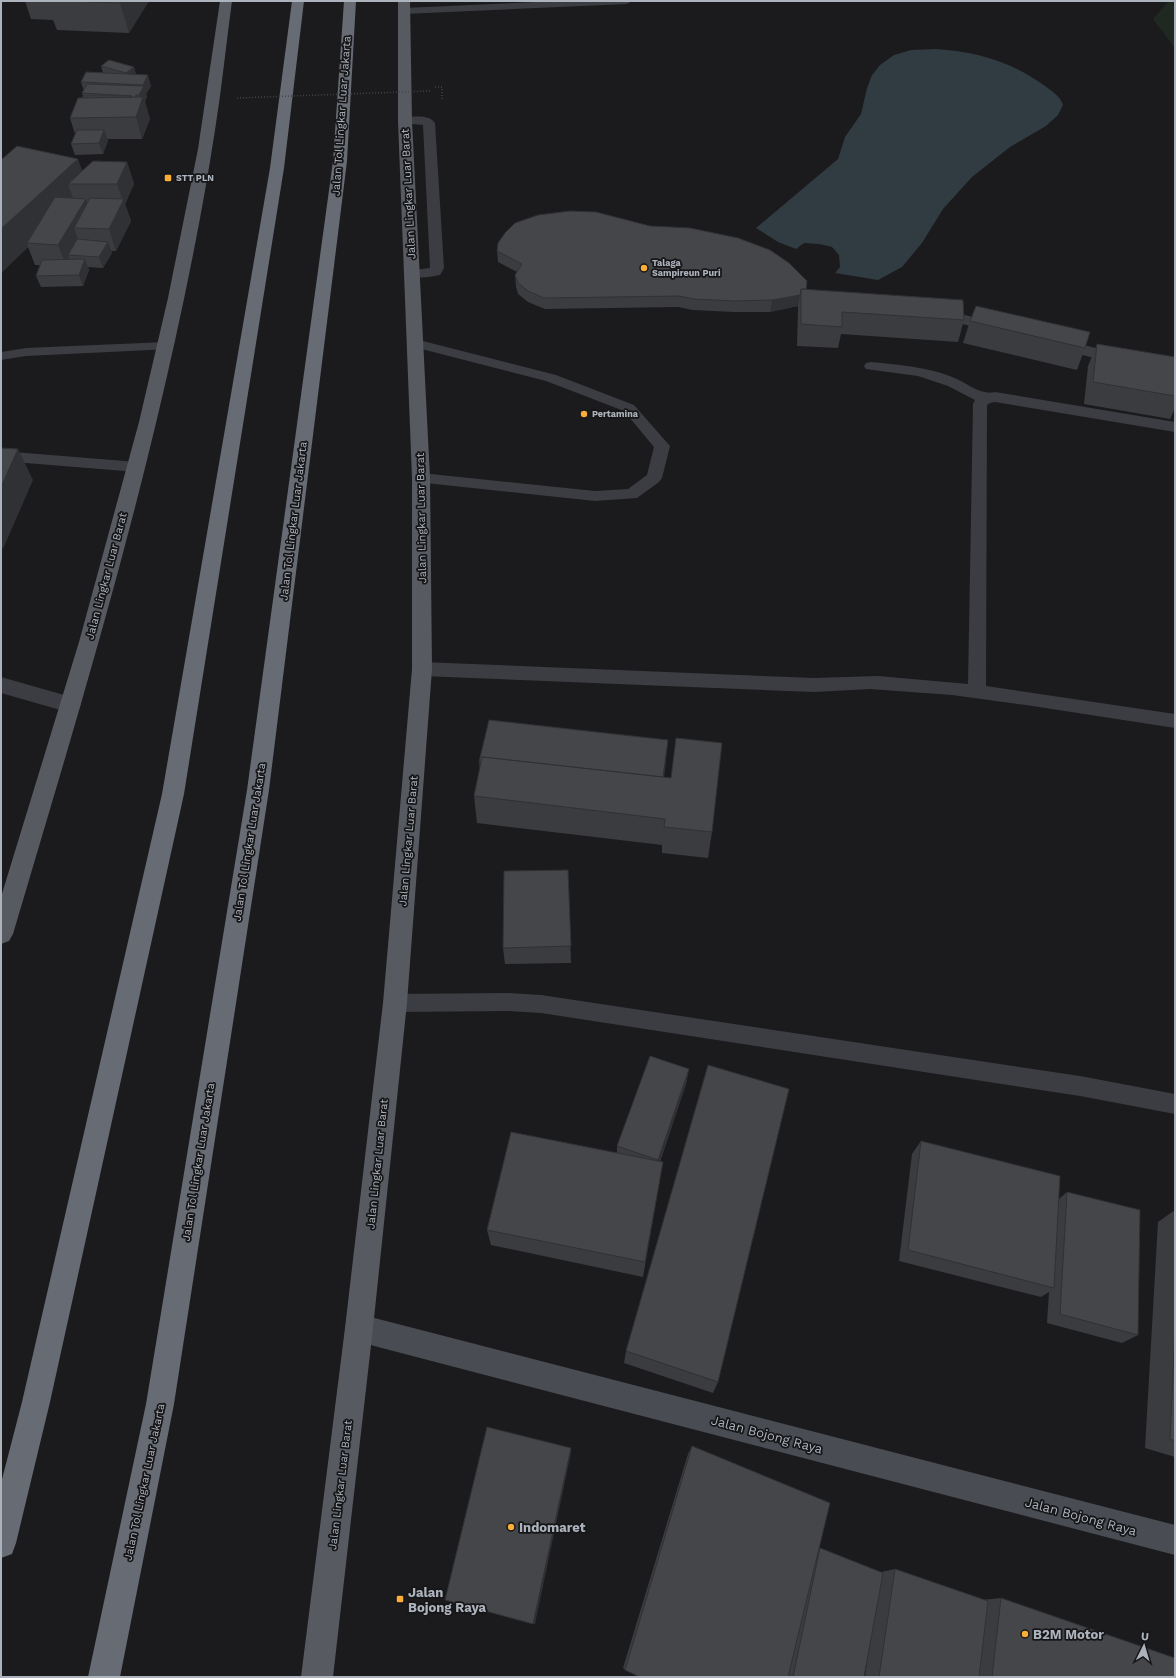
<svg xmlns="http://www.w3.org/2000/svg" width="1176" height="1678" font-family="'Work Sans',sans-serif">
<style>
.green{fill:#202921}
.water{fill:#303b42}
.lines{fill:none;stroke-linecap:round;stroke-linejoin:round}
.path{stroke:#414449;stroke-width:1.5;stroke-dasharray:1 2;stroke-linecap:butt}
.lane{fill:#3b3d42;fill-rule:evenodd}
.street{fill:#3b3d42;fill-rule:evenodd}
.secondary{fill:#494c52;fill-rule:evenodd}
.primary{fill:#575a61;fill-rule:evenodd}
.highway{fill:#676b74;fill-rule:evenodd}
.path-bridge{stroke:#414449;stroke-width:1.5;stroke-dasharray:1 2;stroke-linecap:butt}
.wall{fill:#3b3c40}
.shaded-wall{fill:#303134}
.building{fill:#45464a;stroke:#303134}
.poi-dot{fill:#f9ae37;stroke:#161618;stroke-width:1.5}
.labels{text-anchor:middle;stroke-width:3.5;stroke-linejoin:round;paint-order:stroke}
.far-poi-label{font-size:9px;font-weight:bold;fill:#adb3bd;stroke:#161618;text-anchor:start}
.street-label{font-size:11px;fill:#adb3bd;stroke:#161618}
.near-street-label{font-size:13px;fill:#adb3bd;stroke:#161618}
.near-poi-label{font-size:13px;font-weight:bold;fill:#adb3bd;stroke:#161618;text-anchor:start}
</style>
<rect width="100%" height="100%" fill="#1b1b1d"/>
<!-- green -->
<polygon class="green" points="1169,1 1175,1 1175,48 1153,19"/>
<!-- water -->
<path class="water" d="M936,49C977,52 1011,61 1045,86C1053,92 1060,96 1063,105L1058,115L1046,126L1010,147L972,177L943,209L922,243L902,267L878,280L835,273L840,267L839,255L832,247L819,244L804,243L796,249L778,242L756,228L838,159L845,137L861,114L867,88L872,75L880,65L894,55L911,50Z"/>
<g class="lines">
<!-- path -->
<polyline class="path" points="435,87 442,87 442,99"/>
<!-- lane -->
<g class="lane">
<polygon points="557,1 632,1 627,4 404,14 399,11 404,8"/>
<path d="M405,117C415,117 429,114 435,123L444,268L440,275C430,277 417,279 407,277L405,274L407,271L430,268L423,125L401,123L399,121L401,119Z"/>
<polygon points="415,339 556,375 634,405 670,446 662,478 659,482 637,498 595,501 416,482 413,478 416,474 421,473 595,491 628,489 647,475 654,447 624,411 546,381 410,346 408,343 410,340"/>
<polygon points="166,342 171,343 173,346 171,349 26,356 1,360 1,352 26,348"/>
<path d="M871,362C901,365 933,367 961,381C972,387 983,395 995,392L1175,422V432L995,402L990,403L987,405L986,686L1175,714V728L1026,705L952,695L870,689L814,692L422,676L416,674L413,669L416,664L422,662L814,678L878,676L968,684L973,404L975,400L948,386L918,376L866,369L864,366L866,363Z"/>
<polygon points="1,451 137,462 142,463 145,467 142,471 137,472 1,461"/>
<polygon points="509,993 541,995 1080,1076 1175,1094 1175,1114 1080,1096 541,1013 509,1011 395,1012 388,1010 385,1003 388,996 395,994"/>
</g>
<!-- street -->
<g class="street">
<polygon points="936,307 1005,326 1007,329 1005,332 999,334 930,315 928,312 930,309"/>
<polygon points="1056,338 1175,368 1175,378 1050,347 1048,343 1050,339"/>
<polygon points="1,677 78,699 81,705 78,711 71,713 1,693"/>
</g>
<!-- secondary -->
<polygon class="secondary" points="359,1314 1175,1525 1175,1555 359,1342 349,1338 345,1328 349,1318"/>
<!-- primary -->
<g class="primary">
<path d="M220,1H232C226,44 222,87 215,130C200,228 179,327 156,423C115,595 63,765 13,934L9,941L1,944V897L79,642L139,422L168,298L198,149Z"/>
<polygon points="398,1 410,1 412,121 430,478 432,669 407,1003 373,1328 333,1677 301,1677 345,1328 383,1003 412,669 412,478 398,121"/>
</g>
<!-- highway -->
<g class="highway">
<polygon points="292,1 304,1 284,168 184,794 50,1402 16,1543 12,1554 1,1558 1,1483 22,1402 162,794 270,168"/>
<polygon points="344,1 356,1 347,161 269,790 174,1404 120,1677 88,1677 146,1404 247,790 333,161"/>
</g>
<!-- path-bridge -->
<polyline class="path-bridge" points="237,98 430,91"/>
</g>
<!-- wall -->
<g class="wall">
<polygon points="25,1 149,1 129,33 57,30 53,20 31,19"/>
<polygon points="101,66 134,67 136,75 151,86 146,94 147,97 145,102 150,119 142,139 107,139 108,141 103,154 75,155 71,144 75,134 70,118 83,96 82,93 84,91 81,82 103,73"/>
<polygon points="1,160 82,171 127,162 134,184 125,204 131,221 116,251 111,251 112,253 103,268 88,267 89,270 83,286 41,287 36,276 40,265 35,265 28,247 1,273"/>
<polygon points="497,251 807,281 806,289 964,320 958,342 841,334 838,348 797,346 798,311 798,306 770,312 734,312 693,310 678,307 545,309 528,302 518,294 516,287 515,275 517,272 498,262"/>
<polygon points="970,321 1085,348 1077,370 963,343"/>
<polygon points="1097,344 1175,357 1175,408 1170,419 1084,404 1088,366"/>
<polygon points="668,740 664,777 712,832 708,858 662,853 662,845 477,823 474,796 480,768 479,762"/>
<polygon points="568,870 571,963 505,964 503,948"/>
<polygon points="689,1069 686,1084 660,1162 663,1162 643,1277 491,1245 487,1230 617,1153 617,1146"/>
<polygon points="921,1141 1059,1199 1067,1192 1138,1335 1122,1343 1047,1323 1049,1292 1041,1297 899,1261 912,1154"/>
<polygon points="1175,1210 1175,1457 1145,1448 1158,1222"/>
<polygon points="626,1351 718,1382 713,1393 624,1363"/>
<polygon points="692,1446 819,1548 820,1548 881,1572 895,1569 982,1600 1001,1598 1175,1677 865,1677 868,1655 864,1677 640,1677 625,1670 623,1668 688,1454"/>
</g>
<!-- shaded-wall -->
<g class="shaded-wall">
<polygon points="122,1 149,1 129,33 120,3"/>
<polygon points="134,67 137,78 129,84 126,73"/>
<polygon points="148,75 151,86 146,94 147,97 145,102 150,119 142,139 136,117 141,103 139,95 143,87 143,85"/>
<polygon points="104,130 108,141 103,154 99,143"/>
<polygon points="78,159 87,184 68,184 75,203 27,243 28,247 1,273 1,229"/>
<polygon points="127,162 134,184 125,204 131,221 116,251 109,229 123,201 117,184"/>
<polygon points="86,199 93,221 74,228 80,245 68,255 70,261 67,267 58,245"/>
<polygon points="108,242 112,253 103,268 99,257"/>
<polygon points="85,259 89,270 83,286 79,275"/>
<polygon points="800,295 798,306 770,312 772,300"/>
<polygon points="18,449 33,480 3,549 1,546 1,487"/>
<polygon points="668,740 666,759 661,801 663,782"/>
<polygon points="689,1069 686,1084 656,1172 658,1160"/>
<polygon points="571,1448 571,1453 535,1624 533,1624"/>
</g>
<!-- building -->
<g class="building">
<polygon points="63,1 122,1 120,3"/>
<polygon points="109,60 134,67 126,73 101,66"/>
<polygon points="86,72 148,75 143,85 81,82"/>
<polygon points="87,84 144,86 139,95 136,95 135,98 82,98 83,96 132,96 82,93"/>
<polygon points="143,97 136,117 70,118 78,98"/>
<polygon points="77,130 104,130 99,143 71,144"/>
<polygon points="17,146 78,159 1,229 1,160"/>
<polygon points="93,161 127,162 117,184 68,184"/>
<polygon points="55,197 86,199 58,245 27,243"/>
<polygon points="90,198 124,199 109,229 74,228"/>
<polygon points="570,211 596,212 650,226 690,228 738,238 770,250 789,263 807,281 806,289 801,289 800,295 772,300 735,301 694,299 679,296 544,298 528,291 518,283 515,275 522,264 497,251 498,243 505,233 515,223 538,215"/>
<polygon points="77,239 108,242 99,257 68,255"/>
<polygon points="85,259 79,275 36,276 42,260"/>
<polygon points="801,289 963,300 964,320 842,312 842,327 801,324"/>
<polygon points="976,306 1090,332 1085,348 970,321"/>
<polygon points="1097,344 1175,357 1175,396 1093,382"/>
<polygon points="1,448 18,449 1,487"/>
<polygon points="489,720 668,740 663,777 482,757 481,762 479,762"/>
<polygon points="676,738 722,743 712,832 664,827 665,819 474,796 482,757 671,778"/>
<polygon points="568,870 571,946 503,948 504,871"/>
<polygon points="650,1056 689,1069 658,1160 617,1146"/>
<polygon points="708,1065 789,1089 718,1382 626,1351"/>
<polygon points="511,1132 663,1162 645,1262 487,1230"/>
<polygon points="921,1141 1060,1176 1054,1288 908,1250"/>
<polygon points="1067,1192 1140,1210 1138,1335 1060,1314"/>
<polygon points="1175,1331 1175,1441 1170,1439"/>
<polygon points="487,1427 571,1448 533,1624 445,1600"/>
<polygon points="692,1446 830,1503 788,1677 640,1677 625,1670"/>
<polygon points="820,1548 883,1573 864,1677 793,1677"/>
<polygon points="895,1569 988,1601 979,1677 879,1677"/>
<polygon points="1001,1598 1175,1658 1175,1677 992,1677"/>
</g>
<!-- markers -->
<g class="poi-dot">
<rect x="164" y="174" width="8" height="8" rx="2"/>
<circle cx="644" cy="268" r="4"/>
<circle cx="584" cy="414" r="4"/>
<circle cx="511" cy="1527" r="4"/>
<rect x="396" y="1595" width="8" height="8" rx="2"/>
<circle cx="1025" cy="1634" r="4"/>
</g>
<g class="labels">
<!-- far-poi labels -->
<g class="far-poi-label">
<text x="176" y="181">STT PLN</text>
<text x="652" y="266">Talaga<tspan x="652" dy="10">Sampireun Puri</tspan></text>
<text x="592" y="417">Pertamina</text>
</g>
<!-- street labels -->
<g class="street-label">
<text transform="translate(341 116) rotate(-86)" y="4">Jalan Tol Lingkar Luar Jakarta</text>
<text transform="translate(408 194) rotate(-93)" y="4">Jalan Lingkar Luar Barat</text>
<text transform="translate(421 518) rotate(-91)" y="4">Jalan Lingkar Luar Barat</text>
<text transform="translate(293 521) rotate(-83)" y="4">Jalan Tol Lingkar Luar Jakarta</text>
<text transform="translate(106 576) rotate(-75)" y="4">Jalan Lingkar Luar Barat</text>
<text transform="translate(408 841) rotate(-85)" y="4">Jalan Lingkar Luar Barat</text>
<text transform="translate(249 842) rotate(-81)" y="4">Jalan Tol Lingkar Luar Jakarta</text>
<text transform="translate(198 1162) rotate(-81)" y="4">Jalan Tol Lingkar Luar Jakarta</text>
<text transform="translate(377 1164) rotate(-84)" y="4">Jalan Lingkar Luar Barat</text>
<text transform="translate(144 1482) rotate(-78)" y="4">Jalan Tol Lingkar Luar Jakarta</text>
<text transform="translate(340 1485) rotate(-83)" y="4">Jalan Lingkar Luar Barat</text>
</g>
<!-- near-street labels -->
<g class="near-street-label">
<text transform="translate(767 1434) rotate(15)" y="5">Jalan Bojong Raya</text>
<text transform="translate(1081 1516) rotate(15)" y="5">Jalan Bojong Raya</text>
</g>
<!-- near-poi labels -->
<g class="near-poi-label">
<text x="519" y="1532">Indomaret</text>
<text x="408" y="1597">Jalan<tspan x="408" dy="15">Bojong Raya</tspan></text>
<text x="1033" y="1639">B2M Motor</text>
</g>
</g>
<!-- border -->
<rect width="1176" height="1678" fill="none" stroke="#adb3bd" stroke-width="4"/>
<!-- north arrow -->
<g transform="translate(1144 1646) rotate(5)" stroke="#161618" stroke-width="3" paint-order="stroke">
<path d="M0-3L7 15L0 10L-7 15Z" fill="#adb3bd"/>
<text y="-6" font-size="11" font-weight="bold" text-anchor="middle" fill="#adb3bd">U</text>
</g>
</svg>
